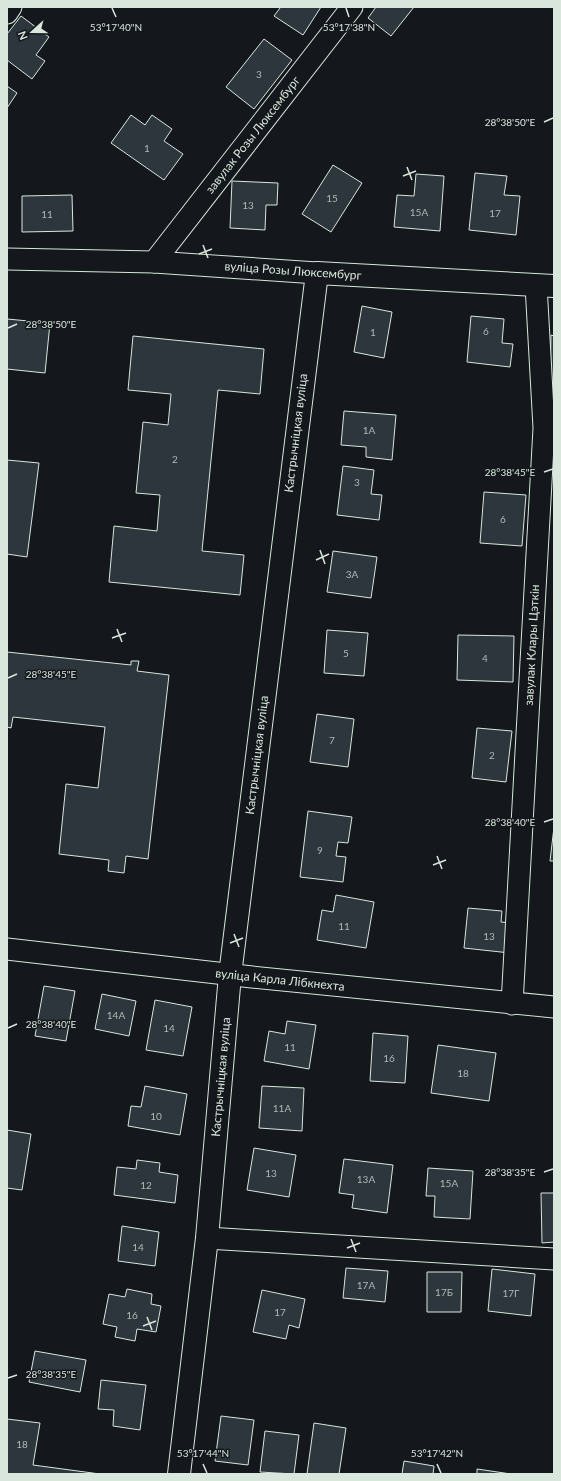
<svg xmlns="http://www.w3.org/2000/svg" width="561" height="1481" font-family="Lato,sans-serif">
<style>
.building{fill:#2c363c;stroke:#d8e6dc}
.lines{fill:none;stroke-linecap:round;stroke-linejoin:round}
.minor-casing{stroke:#d8e6dc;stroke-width:23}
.tertiary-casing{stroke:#d8e6dc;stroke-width:24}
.minor{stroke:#14181c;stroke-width:21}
.tertiary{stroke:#14181c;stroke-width:22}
.ticks{fill:none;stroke:#d8e6dc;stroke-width:1.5}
.labels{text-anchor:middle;stroke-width:3;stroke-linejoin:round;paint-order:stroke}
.number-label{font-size:10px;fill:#adbab4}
.street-label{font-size:12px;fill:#d8e6dc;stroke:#14181c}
.ticks-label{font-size:10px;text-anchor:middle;fill:#d8e6dc;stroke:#14181c;stroke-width:3;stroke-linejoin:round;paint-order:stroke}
</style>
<rect width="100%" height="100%" fill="#14181c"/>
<!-- building -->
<g class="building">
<polygon points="278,7 321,7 303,35 274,16 280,8"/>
<polygon points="376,7 414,7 391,36 368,18"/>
<polygon points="21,16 49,37 36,55 45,61 32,79 7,60 7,34"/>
<polygon points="264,39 292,60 254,109 226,87"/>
<polygon points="7,86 17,93 7,108"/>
<polygon points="131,115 145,125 152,115 172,129 164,141 183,154 164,180 111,143"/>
<polygon points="333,165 362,183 331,232 302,214"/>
<polygon points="475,173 507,176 504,195 520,196 516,235 469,230"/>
<polygon points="416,174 444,176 440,231 394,227 397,195 414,196"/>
<polygon points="232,181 278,183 277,205 266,205 265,230 230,228"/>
<polygon points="72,195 73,231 22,232 22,196"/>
<polygon points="362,306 392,312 384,358 354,352"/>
<polygon points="471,316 504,319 502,343 513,344 510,367 467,362"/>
<polygon points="7,319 50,323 45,373 7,369"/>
<polygon points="551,335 554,336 554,388 550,388"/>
<polygon points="133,336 264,349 260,394 218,390 202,551 244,555 240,595 109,582 114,526 157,531 160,495 136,493 143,422 168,425 171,394 128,390"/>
<polygon points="344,411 396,415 392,460 366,457 366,447 341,445"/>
<polygon points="7,460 39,463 27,557 7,554"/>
<polygon points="343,466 374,470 371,494 382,495 379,520 337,515"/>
<polygon points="484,492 526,495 522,546 480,543"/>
<polygon points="333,551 377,557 371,598 327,592"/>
<polygon points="327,630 368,633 364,676 324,673"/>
<polygon points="458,635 514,636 513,682 457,680"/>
<polygon points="7,652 131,665 131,661 139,661 137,671 169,675 148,859 126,856 124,873 108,871 109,860 59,854 66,784 98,788 105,727 13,717 11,728 7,727"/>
<polygon points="317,714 354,719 348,767 310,762"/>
<polygon points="477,728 512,731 506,782 472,778"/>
<polygon points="308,811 352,817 348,843 338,842 336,856 346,857 343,882 300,877"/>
<polygon points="554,827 554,861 550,861"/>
<polygon points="336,895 374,902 366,948 317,940 322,910 333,912"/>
<polygon points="468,908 502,911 501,922 513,923 510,953 464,948"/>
<polygon points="44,986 75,991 66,1041 35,1036"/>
<polygon points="102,994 136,1001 129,1036 95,1029"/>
<polygon points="155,1000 192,1007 183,1056 146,1050"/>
<polygon points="287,1021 316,1025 309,1069 264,1061 269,1031 285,1034"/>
<polygon points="373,1033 408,1036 405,1083 370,1081"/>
<polygon points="438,1045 496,1053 489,1101 431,1093"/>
<polygon points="145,1086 187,1094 180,1135 128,1126 131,1106 141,1107"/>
<polygon points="262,1086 304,1088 302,1131 259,1128"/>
<polygon points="7,1130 31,1134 22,1190 7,1188"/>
<polygon points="254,1148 296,1155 289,1197 247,1190"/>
<polygon points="344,1159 393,1165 387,1213 352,1208 354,1195 339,1193"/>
<polygon points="137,1160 160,1163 159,1172 178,1175 175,1203 114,1195 117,1167 136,1169"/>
<polygon points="428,1168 473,1171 470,1219 434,1217 435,1196 426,1196"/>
<polygon points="541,1193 554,1193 554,1242 542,1243"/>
<polygon points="122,1226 159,1232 155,1266 118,1261"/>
<polygon points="346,1268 388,1271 385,1302 343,1298"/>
<polygon points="492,1269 535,1274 531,1316 488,1311"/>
<polygon points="427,1272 462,1272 461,1312 427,1312"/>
<polygon points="127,1289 152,1294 151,1304 161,1306 156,1332 137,1329 135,1341 115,1337 117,1327 103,1324 109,1294 125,1297"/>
<polygon points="262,1290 305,1299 299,1328 289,1325 286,1339 253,1332"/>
<polygon points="35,1351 86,1360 80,1392 29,1382"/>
<polygon points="101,1380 146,1385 140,1430 113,1426 114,1410 98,1409"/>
<polygon points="221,1416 254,1420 248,1465 215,1461"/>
<polygon points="7,1419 40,1423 33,1465 100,1474 7,1474"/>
<polygon points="314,1423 346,1428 339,1474 307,1474"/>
<polygon points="265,1431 299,1435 294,1474 260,1472"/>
<polygon points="404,1461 434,1466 433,1474 402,1474"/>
<polygon points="477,1469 511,1474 477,1474"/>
</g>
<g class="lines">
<defs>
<g id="minor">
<polyline points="7,13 11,7"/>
<polyline points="7,259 154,262 317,273"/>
<polyline points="154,262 352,7"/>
<polyline points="7,949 252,977 554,1007"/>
<polyline points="512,1004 544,428 536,285"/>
<polyline points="207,1238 554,1259"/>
</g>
<polyline id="tertiary" points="179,1474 207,1238 230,975 317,273 554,286"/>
</defs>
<!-- minor casing -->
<use href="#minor" class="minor-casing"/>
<!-- tertiary casing -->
<use href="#tertiary" class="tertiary-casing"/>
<!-- minor -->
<use href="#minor" class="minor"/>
<!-- tertiary -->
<use href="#tertiary" class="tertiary"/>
</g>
<!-- ticks -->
<path class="ticks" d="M112,8L116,17M346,8L349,17M544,122L553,118M407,167L412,180M403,176L416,171M203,245L208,258M199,254L212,249M8,328L17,324M544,472L553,469M320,550L325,564M316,560L329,554M117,629L122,642M112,638L126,633M8,678L17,674M544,822L553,819M437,856L442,869M433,865L446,860M234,934L239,947M230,943L243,938M8,1028L17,1024M544,1172L553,1169M351,1239L356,1252M347,1248L360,1243M147,1317L152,1330M143,1326L156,1321M8,1378L17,1375M203,1464L207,1473M437,1464L441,1473"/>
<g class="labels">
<!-- number labels -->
<g class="number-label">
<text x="259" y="78">3</text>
<text x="147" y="152">1</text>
<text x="332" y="202">15</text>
<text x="248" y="209">13</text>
<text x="419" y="216">15А</text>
<text x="495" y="217">17</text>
<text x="47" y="218">11</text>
<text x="486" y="335">6</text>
<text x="373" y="336">1</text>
<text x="369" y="434">1А</text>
<text x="175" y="463">2</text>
<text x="357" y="486">3</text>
<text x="503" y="523">6</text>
<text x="352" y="578">3А</text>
<text x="346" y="657">5</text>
<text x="485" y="662">4</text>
<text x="332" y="744">7</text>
<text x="492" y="759">2</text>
<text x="320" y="854">9</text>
<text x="344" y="930">11</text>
<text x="489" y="940">13</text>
<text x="116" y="1019">14А</text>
<text x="169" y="1032">14</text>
<text x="290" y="1051">11</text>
<text x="389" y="1062">16</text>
<text x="463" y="1077">18</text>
<text x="282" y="1112">11А</text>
<text x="156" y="1120">10</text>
<text x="271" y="1177">13</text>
<text x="366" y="1183">13А</text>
<text x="449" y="1187">15А</text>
<text x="146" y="1189">12</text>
<text x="138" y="1251">14</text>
<text x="366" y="1289">17А</text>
<text x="444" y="1296">17Б</text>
<text x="511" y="1297">17Г</text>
<text x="280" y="1316">17</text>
<text x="132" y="1319">16</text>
<text x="22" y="1448">18</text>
</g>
<!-- street labels -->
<g class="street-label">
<text transform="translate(253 135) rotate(-52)" y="4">завулак Розы Люксембург</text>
<text transform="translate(293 271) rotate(4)" y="4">вуліца Розы Люксембург</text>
<text transform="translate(296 433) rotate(-83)" y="4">Кастрычніцкая вуліца</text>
<text transform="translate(532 645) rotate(-87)" y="4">завулак Клары Цэткін</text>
<text transform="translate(257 755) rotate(-83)" y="4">Кастрычніцкая вуліца</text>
<text transform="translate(280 980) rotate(6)" y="4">вуліца Карла Лібкнехта</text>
<text transform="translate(221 1077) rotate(-85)" y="4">Кастрычніцкая вуліца</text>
</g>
</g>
<g class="ticks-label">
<text x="116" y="31">53°17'40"N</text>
<text x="349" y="31">53°17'38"N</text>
<text x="510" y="126">28°38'50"E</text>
<text x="51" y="328">28°38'50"E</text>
<text x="510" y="476">28°38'45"E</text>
<text x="51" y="678">28°38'45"E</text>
<text x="510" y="826">28°38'40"E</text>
<text x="51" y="1028">28°38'40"E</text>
<text x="510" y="1176">28°38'35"E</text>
<text x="51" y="1378">28°38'35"E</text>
<text x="203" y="1457">53°17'44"N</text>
<text x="437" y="1457">53°17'42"N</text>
</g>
<!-- border -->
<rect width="561" height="1481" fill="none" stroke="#d8e6dc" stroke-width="16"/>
<!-- north arrow -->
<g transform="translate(32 32) rotate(249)" stroke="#14181c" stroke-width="3" paint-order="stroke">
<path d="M0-3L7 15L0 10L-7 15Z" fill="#d8e6dc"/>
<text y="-6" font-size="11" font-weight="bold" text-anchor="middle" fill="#d8e6dc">N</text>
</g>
</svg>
